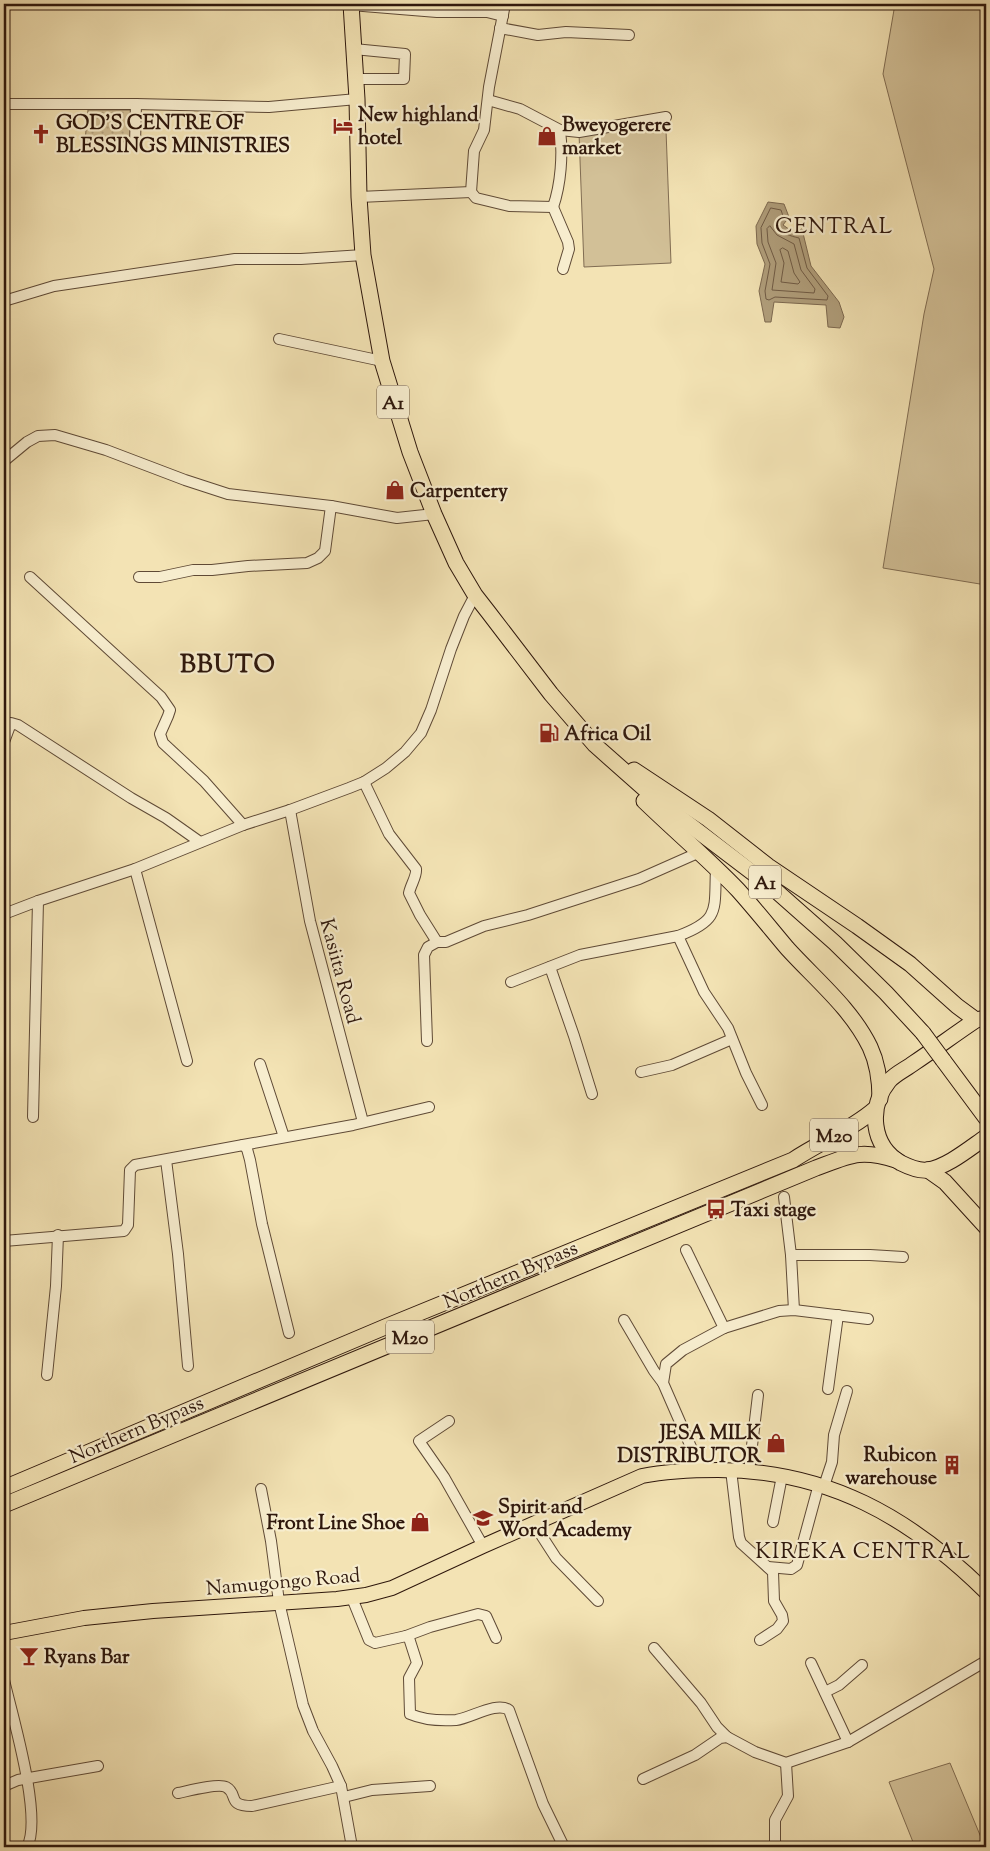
<svg xmlns="http://www.w3.org/2000/svg" width="990" height="1851" font-family="'Sorts Mill Goudy',serif">
<style>
.grass{fill:url(#grass-dots);stroke:#806c52}
.park{fill:#d2c097;stroke:#806c52}
.water{fill:#b09e7b;stroke:#7c684f}
.lines{fill:none;stroke-linecap:round;stroke-linejoin:round}
.shore{stroke:#6f5a44;stroke-width:1}
.minor-casing{stroke:#5f4a36;stroke-width:12}
.major-casing{stroke:#2e170c;stroke-width:16}
.highway-casing{stroke:#2e170c;stroke-width:17}
.minor{stroke:#f7edce;stroke-width:10}
.major{stroke:#f3e3b4;stroke-width:14}
.highway{stroke:#f3e3b4;stroke-width:15}
.highway-bridge-casing{stroke:#2e170c;stroke-width:17;stroke-linecap:butt}
.highway-bridge{stroke:#f3e3b4;stroke-width:15}
.labels{text-anchor:middle;stroke-width:4.5;stroke-linejoin:round;paint-order:stroke}
.shield{fill:#f7edce;stroke:#6a5746;stroke-width:1}
.shield-label{font-size:19px;font-weight:bold;fill:#2e170c}
.poi-label{font-size:20px;font-weight:bold;fill:#2e170c;stroke:#f7edce;text-anchor:start}
.street-label{font-size:20px;fill:#2e170c;stroke:#f7edce}
.quarter-label{font-size:22px;letter-spacing:1px;fill:#2e170c;stroke:#f7edce}
.district-label{font-size:25px;font-weight:bold;letter-spacing:1px;fill:#2e170c;stroke:#f7edce}
</style>
<defs>
<pattern id="grass-dots" width="8" height="8" patternUnits="userSpaceOnUse" patternTransform="scale(1.25)"><rect width="8" height="8" fill="#d2c097"/><path d="M2 2h.1M6 6h.1" fill="none" stroke="#b5a481" stroke-width="1.8" stroke-linecap="round"/></pattern>
</defs>
<rect width="100%" height="100%" fill="#f3e3b4"/>
<filter id="stains"><feTurbulence type="fractalNoise" baseFrequency=".004" numOctaves="4"/><feColorMatrix values="0 0 0 0 .2 0 0 0 0 .09 0 0 0 0 .02 0 0 0 .5 -.17"/></filter>
<radialGradient id="worn" r=".72"><stop offset=".6" stop-color="#630" stop-opacity="0"/><stop offset="1" stop-color="#630" stop-opacity=".3"/></radialGradient>
<!-- grass -->
<polygon class="grass" points="88,110 133,110 131,142 85,141"/>
<!-- park -->
<g class="park">
<polygon points="895,4 986,4 986,585 883,568 924,314 934,269 883,74"/>
<polygon points="666,130 671,263 584,267 579,133"/>
<polygon points="950,1763 985,1847 915,1847 889,1782"/>
</g>
<!-- water -->
<polygon class="water" points="768,202 784,204 789,217 783,225 793,232 802,229 811,266 839,302 844,317 840,328 828,327 826,305 774,302 771,322 765,322 759,291 765,264 757,244 756,226"/>
<g class="lines">
<!-- shore -->
<g class="shore">
<path d="M771,208L781,210L783,216L778,223C780,234 791,236 799,238L807,268L828,296L827,300L775,297L769,300L766,299L765,291L770,264L762,243L761,228Z"/>
<polygon points="770,226 777,235 794,244 801,270 815,289 814,293 772,290 776,263 768,242 767,229"/>
<polygon points="783,248 788,251 794,273 800,282 798,284 781,282 784,263 780,250"/>
</g>
<defs>
<g id="minor">
<polyline points="351,5 437,12 487,12 503,16"/>
<polyline points="500,28 538,35 566,32 629,35"/>
<polyline points="354,49 405,54 404,79 356,79"/>
<polyline points="488,100 520,109 560,130 579,132 666,117"/>
<polyline points="4,104 136,104 269,107 357,99"/>
<polyline points="135,144 136,104"/>
<path d="M471,192L476,198L509,206L553,207C561,184 563,154 560,130"/>
<polyline points="359,197 471,192 474,151 484,130 489,87 505,4"/>
<polyline points="553,207 568,242 569,249 563,269"/>
<polyline points="4,301 54,286 235,259 301,259 363,255"/>
<polyline points="279,339 382,361"/>
<polyline points="4,461 27,442 38,436 55,435 106,450 185,480 228,494 331,506 397,518 434,514"/>
<polyline points="30,577 161,697 170,710 168,716 160,734 163,743 204,781 243,825"/>
<polyline points="139,577 160,577 193,570 212,570 248,566 307,563 318,558 325,551 331,506"/>
<polyline points="4,742 11,723 18,725 131,798 166,818 200,842"/>
<path d="M364,782L389,834L416,869C417,876 411,884 409,893L420,915L437,942H446L484,926L528,915L639,879L700,852"/>
<polyline points="290,810 310,921 363,1122"/>
<polyline points="135,869 187,1061"/>
<path d="M716,869C714,910 721,920 678,936L704,992L728,1028L746,1073L762,1105"/>
<polyline points="4,914 38,901 135,869 243,825 290,810 349,788 364,782 386,768 405,752 421,733 431,710 451,649 464,616 475,595"/>
<polyline points="550,967 574,1036 592,1094"/>
<polyline points="511,982 580,955 678,936"/>
<polyline points="427,1041 424,955 428,947 437,942"/>
<polyline points="260,1064 284,1137"/>
<polyline points="641,1072 672,1065 732,1039"/>
<polyline points="33,1117 38,901"/>
<polyline points="243,1145 353,1125 429,1107"/>
<polyline points="166,1160 178,1254 188,1366"/>
<polyline points="784,1197 791,1255 794,1310"/>
<polyline points="4,1241 124,1231 128,1225 130,1170 135,1165 243,1145 247,1149 250,1160 262,1224 289,1333"/>
<polyline points="686,1250 724,1328"/>
<polyline points="791,1255 870,1255 903,1257"/>
<polyline points="624,1320 654,1371 663,1383"/>
<polyline points="47,1375 56,1286 58,1235"/>
<polyline points="828,1389 838,1315"/>
<polyline points="449,1421 419,1441 444,1477 483,1546"/>
<polyline points="701,1470 663,1383 666,1364 683,1350 724,1328 779,1311 794,1310 868,1319"/>
<polyline points="731,1470 739,1537 741,1543 773,1572 774,1601 782,1615 783,1621 777,1629 760,1640"/>
<polyline points="749,1471 758,1395"/>
<polyline points="824,1486 832,1462 834,1435 847,1391"/>
<polyline points="261,1489 271,1541 279,1602 303,1705 313,1731 332,1766 341,1786 352,1847"/>
<polyline points="773,1522 782,1476"/>
<polyline points="534,1524 556,1558 598,1601"/>
<polyline points="768,1567 791,1569 797,1565 819,1484"/>
<path d="M352,1598L369,1640L375,1643L406,1636L409,1638L417,1663L409,1678L410,1714C424,1720 441,1721 456,1720C471,1718 497,1701 509,1710L543,1804L564,1847"/>
<polyline points="406,1636 430,1627 478,1614 486,1616 496,1638"/>
<polyline points="654,1648 701,1703 717,1727 727,1737"/>
<polyline points="811,1663 848,1742"/>
<path d="M4,1680C12,1714 43,1818 27,1847"/>
<polyline points="825,1692 839,1685 862,1665"/>
<polyline points="643,1779 695,1755 720,1738 727,1737 755,1752 786,1763 848,1742 986,1661"/>
<polyline points="4,1786 18,1780 98,1766"/>
<path d="M178,1793C188,1791 218,1783 226,1787C239,1794 226,1806 252,1806L341,1786"/>
<polyline points="344,1797 372,1790 430,1786"/>
<polyline points="111,1847 112,1847"/>
<polyline points="775,1847 775,1820 788,1796 786,1763"/>
</g>
<path id="major" d="M4,1633L84,1618L153,1611L337,1599L366,1595L392,1588L483,1546L642,1476C667,1471 693,1470 718,1470C827,1470 910,1517 986,1592"/>
<g id="highway">
<polyline points="351,4 357,99 359,197 363,255 382,361 410,452 434,514 456,563 475,595 489,613 551,694 595,745 657,800 774,889 835,943 886,993 923,1033"/>
<polyline points="634,770 708,819 768,866 857,926 910,964 957,1006 976,1020"/>
<path d="M644,801C675,831 708,859 738,890C755,909 771,929 787,948C816,980 851,1008 870,1047C878,1064 880,1080 880,1099"/>
<path d="M985,1018L976,1020C955,1034 935,1049 914,1063C906,1069 895,1074 889,1081C868,1107 871,1146 901,1163C909,1167 918,1171 927,1170C946,1168 970,1148 986,1137"/>
<polyline points="943,1060 986,1118"/>
<polyline points="928,1170 945,1182 986,1227"/>
<path d="M4,1488L385,1327L793,1160C820,1142 851,1130 875,1109"/>
<path d="M4,1505L816,1168C851,1155 860,1149 896,1160"/>
</g>
</defs>
<!-- minor casing -->
<use href="#minor" class="minor-casing"/>
<!-- major casing -->
<use href="#major" class="major-casing"/>
<!-- highway casing -->
<use href="#highway" class="highway-casing"/>
<!-- minor -->
<use href="#minor" class="minor"/>
<!-- major -->
<use href="#major" class="major"/>
<!-- highway -->
<use href="#highway" class="highway"/>
<defs>
<polyline id="highway-bridge" points="923,1033 943,1060"/>
</defs>
<!-- highway-bridge casing -->
<use href="#highway-bridge" class="highway-bridge-casing"/>
<!-- highway-bridge -->
<use href="#highway-bridge" class="highway-bridge"/>
</g>
<!-- icons -->
<defs>
<symbol id="hotel-bare" viewBox="-9 -9 18 18"><path d="M-6-4.5h1.5V1H6V5H4.5V3h-9V5H-6ZM-4 0a1.8 1.8 0 1 1 3.6 0ZM.5 0V-2.5h3Q6-2.5 6 0Z" fill="#8f2418" stroke="#f7edce" stroke-width="2.5" paint-order="stroke"/></symbol>
<symbol id="church-bare" viewBox="-9 -9 18 18"><path d="M-1.2-6h2.4v3.5h3.3v2.4h-3.3V6h-2.4V-.1h-3.3v-2.4h3.3Z" fill="#8f2418" stroke="#f7edce" stroke-width="2.5" paint-order="stroke"/></symbol>
<symbol id="shop-bare" viewBox="-9 -9 18 18"><path d="M-5-2.5h2.3a2.7 3.5 0 0 1 5.4 0H5L5.5 6h-11ZM-1.5-2.5h3a1.5 2.3 0 0 0-3 0Z" fill="#8f2418" stroke="#f7edce" stroke-width="2.5" paint-order="stroke"/></symbol>
<symbol id="fuel-bare" viewBox="-9 -9 18 18"><path d="M-5.5-6h7V0h2V4h1.3V-2.5L3-4.5l.8-.8L6-3V5H2.5V1h-1V6h-7ZM-4.2-4.7v3.2H.2V-4.7Z" fill="#8f2418" stroke="#f7edce" stroke-width="2.5" paint-order="stroke"/></symbol>
<symbol id="bus-bare" viewBox="-9 -9 18 18"><path d="M-5-6H5V4H4V6H2V4H-2V6H-4V4H-5ZM-3.5-4V0h7V-4ZM-3.5 1.2v1.5H-2V1.2ZM2 1.2v1.5H3.5V1.2Z" fill="#8f2418" stroke="#f7edce" stroke-width="2.5" paint-order="stroke"/></symbol>
<symbol id="building-bare" viewBox="-9 -9 18 18"><path d="M-4-6H4V6H1V3H-1V6H-4ZM-2.5-4.3h1.7v1.8h-1.7ZM.8-4.3h1.7v1.8H.8ZM-2.5-1h1.7V.8h-1.7ZM.8-1h1.7V.8H.8Z" fill="#8f2418" stroke="#f7edce" stroke-width="2.5" paint-order="stroke"/></symbol>
<symbol id="school-bare" viewBox="-9 -9 18 18"><path d="M0-5L7-2L0 1L-7-2ZM-4 1L0 2.5L4 1V4Q0 6-4 4Z" fill="#8f2418" stroke="#f7edce" stroke-width="2.5" paint-order="stroke"/></symbol>
<symbol id="bar-bare" viewBox="-9 -9 18 18"><path d="M-6-5H6L.8 .8V4.5H3.5V6h-7V4.5H-.8V.8Z" fill="#8f2418" stroke="#f7edce" stroke-width="2.5" paint-order="stroke"/></symbol>
</defs>
<g fill-rule="evenodd">
<use href="#hotel-bare" x="329" y="112" width="28" height="28"/>
<use href="#church-bare" x="27" y="120" width="28" height="28"/>
<use href="#shop-bare" x="533" y="122" width="28" height="28"/>
<use href="#shop-bare" x="381" y="476" width="28" height="28"/>
<use href="#fuel-bare" x="535" y="719" width="28" height="28"/>
<use href="#bus-bare" x="702" y="1195" width="28" height="28"/>
<use href="#shop-bare" x="762" y="1429" width="28" height="28"/>
<use href="#building-bare" x="938" y="1451" width="28" height="28"/>
<use href="#school-bare" x="469" y="1504" width="28" height="28"/>
<use href="#shop-bare" x="406" y="1508" width="28" height="28"/>
<use href="#bar-bare" x="15" y="1642" width="28" height="28"/>
</g>
<g class="labels">
<!-- shield labels -->
<g class="shield">
<rect x="377" y="385.5" width="32" height="33" rx="4"/>
<rect x="749" y="865.5" width="32" height="33" rx="4"/>
<rect x="810" y="1118.5" width="48" height="33" rx="4"/>
<rect x="386" y="1320.5" width="48" height="33" rx="4"/>
</g>
<g class="shield-label">
<text x="393" y="409">A1</text>
<text x="765" y="889">A1</text>
<text x="834" y="1142">M20</text>
<text x="410" y="1344">M20</text>
</g>
<!-- poi labels -->
<g class="poi-label">
<text x="358" y="121">New highland<tspan x="358" dy="23">hotel</tspan></text>
<text x="56" y="129">GOD'S CENTRE OF<tspan x="56" dy="23">BLESSINGS MINISTRIES</tspan></text>
<text x="562" y="131">Bweyogerere<tspan x="562" dy="23">market</tspan></text>
<text x="410" y="497">Carpentery</text>
<text x="564" y="740">Africa Oil</text>
<text x="731" y="1216">Taxi stage</text>
<text x="761" y="1439" text-anchor="end">JESA MILK<tspan x="761" dy="23">DISTRIBUTOR</tspan></text>
<text x="937" y="1461" text-anchor="end">Rubicon<tspan x="937" dy="23">warehouse</tspan></text>
<text x="498" y="1513">Spirit and<tspan x="498" dy="23">Word Academy</tspan></text>
<text x="405" y="1529" text-anchor="end">Front Line Shoe</text>
<text x="44" y="1663">Ryans Bar</text>
</g>
<!-- street labels -->
<g class="street-label">
<text transform="translate(341 971) rotate(75)" y="7">Kasiita Road</text>
<text transform="translate(510 1274) rotate(-23)" y="7">Northern Bypass</text>
<text transform="translate(136 1429) rotate(-23)" y="7">Northern Bypass</text>
<text transform="translate(283 1581) rotate(-5)" y="7">Namugongo Road</text>
</g>
<!-- quarter labels -->
<g class="quarter-label">
<text x="834" y="233">CENTRAL</text>
<text x="863" y="1558">KIREKA CENTRAL</text>
</g>
<!-- district labels -->
<g class="district-label">
<text x="228" y="672">BBUTO</text>
</g>
</g>
<!-- margin -->
<rect width="990" height="1851" fill="none" stroke="#f3e3b4" stroke-width="20"/>
<rect x="5" y="5" width="980" height="1841" fill="none" stroke="#2e170c" stroke-width="2.5"/>
<rect x="10" y="10" width="970" height="1831" fill="none" stroke="#2e170c"/>
<rect width="100%" height="100%" filter="url(#stains)"/>
<rect width="100%" height="100%" fill="url(#worn)"/>
</svg>
